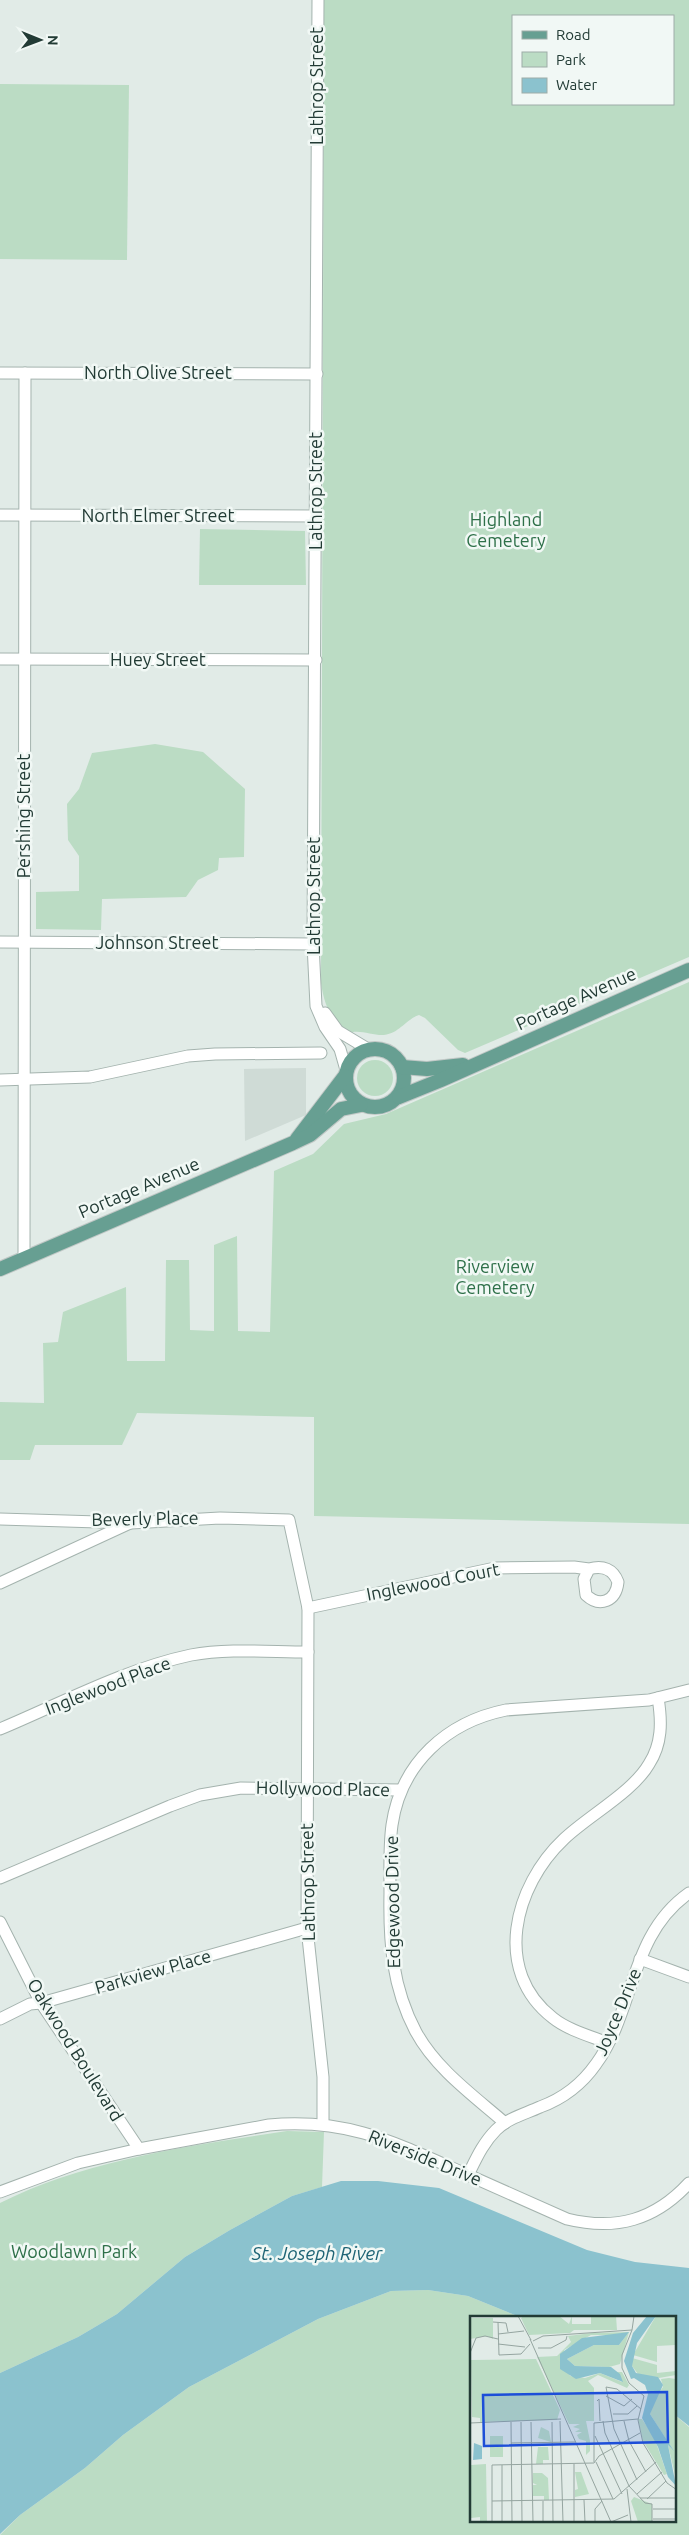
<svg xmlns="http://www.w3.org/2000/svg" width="689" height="2535" font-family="Ubuntu,sans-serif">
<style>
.built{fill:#cfdbd6}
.green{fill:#bbdcc4;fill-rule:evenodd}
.water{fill:#8bc2ce}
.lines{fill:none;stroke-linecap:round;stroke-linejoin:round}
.minor-casing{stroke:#a4b3ae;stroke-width:13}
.major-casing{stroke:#c1c8c6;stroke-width:16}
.minor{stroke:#fff;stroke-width:11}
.major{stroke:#679f92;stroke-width:14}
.labels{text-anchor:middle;stroke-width:5;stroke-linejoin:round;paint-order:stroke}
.street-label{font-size:18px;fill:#223b35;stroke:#f1f8f5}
.park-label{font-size:18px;fill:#2e7049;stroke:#f1f8f5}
.water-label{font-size:19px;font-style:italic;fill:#1e6475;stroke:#f1f8f5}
.inset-road{fill:none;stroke:#95a5a0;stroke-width:1}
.view{fill:#1d4ed8;fill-opacity:0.15;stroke:#1d4ed8;stroke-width:2.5}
.inset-edge{fill:none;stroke:#223b35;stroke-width:2.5}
</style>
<rect width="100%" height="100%" fill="#e1ebe7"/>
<!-- built -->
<polygon class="built" points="306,1068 306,1115 245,1141 244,1069"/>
<!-- green -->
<g class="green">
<path d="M324,0H689V957L465,1053L458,1050L425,1018L419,1015C405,1020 400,1033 384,1035C373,1036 357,1028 348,1034C330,1017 325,1008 321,983ZM513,16H673V104H513Z"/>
<polygon points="0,84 129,85 127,260 0,259"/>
<polygon points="200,529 305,531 306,585 199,585"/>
<polygon points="155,744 203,752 245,789 244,857 219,858 218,870 198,880 186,897 102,899 101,930 36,929 36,892 79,891 79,856 68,840 67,804 79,789 92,753"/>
<polygon points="689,982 689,1524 314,1516 314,1417 137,1413 122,1445 35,1445 30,1460 0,1460 0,1402 44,1403 43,1343 58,1342 63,1312 126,1287 127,1361 165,1361 166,1260 189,1260 190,1330 214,1331 214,1245 237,1236 238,1331 270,1332 274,1171 313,1154 344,1124 386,1114"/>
<circle cx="375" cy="1078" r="18"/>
<path d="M287,2131L324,2132L322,2187L292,2196L230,2230L185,2257L117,2314L78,2337L0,2373V2203C88,2159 190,2146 287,2131Z"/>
<polygon points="428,2290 468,2296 520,2317 472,2318 472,2521 675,2521 675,2415 689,2427 689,2535 0,2535 20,2515 85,2468 123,2435 189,2387 318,2319 391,2291"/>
</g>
<!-- water -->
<polygon class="water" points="341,2181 378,2181 439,2188 587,2250 635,2262 689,2268 689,2426 675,2415 675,2318 520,2317 468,2296 428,2290 391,2291 318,2319 189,2387 123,2435 85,2468 20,2515 0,2534 0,2373 78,2337 117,2314 185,2257 230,2230 292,2196"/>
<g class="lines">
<defs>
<g id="minor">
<polyline points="318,0 313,944 316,1006 325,1027 340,1049 346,1070"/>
<polyline points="0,373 317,374"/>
<polyline points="0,515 317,516"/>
<polyline points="0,659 316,660"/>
<polyline points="0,942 313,944"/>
<polyline points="325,1013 338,1031 368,1049"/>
<polyline points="0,1080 90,1077 188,1056 215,1054 321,1053"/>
<polyline points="24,1258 25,373"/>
<polyline points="0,1519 131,1523 220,1518 289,1520 308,1608 307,1928 323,2077 323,2124"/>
<polyline points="0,1583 130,1523"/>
<path d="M308,1608L495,1568L574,1567L589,1569C603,1565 613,1569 618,1582C616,1601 600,1608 586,1595L584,1579L589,1569"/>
<path d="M0,1729C62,1703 125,1669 191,1655C228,1648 270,1652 308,1652"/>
<polyline points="0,1878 170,1806 200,1795 241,1788 401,1790"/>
<polyline points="0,1922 41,2003 139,2149"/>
<polyline points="640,1959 689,1977"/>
<polyline points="0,2019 30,2004 41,2003 307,1928"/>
<path d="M608,2043C590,2036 568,2030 553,2018C492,1971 514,1886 564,1839C588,1816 633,1792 649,1764C662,1744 662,1722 658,1698"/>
<path d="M505,2123C474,2096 436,2069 416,2032C392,1987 389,1942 390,1893C390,1870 389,1847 392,1825C401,1763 447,1722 506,1710L649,1700L689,1690"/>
<path d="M468,2175C476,2159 483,2143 496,2130C508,2118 525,2114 540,2107C562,2099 582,2084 596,2064C635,2011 629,1935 689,1893"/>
<path d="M0,2192L78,2163L139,2149L269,2125C345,2118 392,2141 459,2171C495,2187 531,2203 567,2219C616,2231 655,2220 689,2183"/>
</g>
<g id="major">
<circle cx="375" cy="1078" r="29"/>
<polyline points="402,1067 427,1069 463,1065"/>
<polyline points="399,1097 441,1080 689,970"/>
<polyline points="297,1139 345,1076"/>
<polyline points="0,1269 293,1143 310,1135 341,1109 361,1105"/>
</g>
</defs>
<!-- minor casing -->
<use href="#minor" class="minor-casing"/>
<!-- major casing -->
<use href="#major" class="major-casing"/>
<!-- minor -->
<use href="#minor" class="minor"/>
<!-- major -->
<use href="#major" class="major"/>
</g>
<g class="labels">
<!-- street labels -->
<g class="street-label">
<text transform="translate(317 86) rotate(-90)" y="6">Lathrop Street</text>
<text x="158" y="379">North Olive Street</text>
<text transform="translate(316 491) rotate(-90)" y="6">Lathrop Street</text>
<text x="158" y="522">North Elmer Street</text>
<text x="158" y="666">Huey Street</text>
<text transform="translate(24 816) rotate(-90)" y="6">Pershing Street</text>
<text transform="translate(314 896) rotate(-90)" y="6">Lathrop Street</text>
<text x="157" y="949">Johnson Street</text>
<text transform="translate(576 999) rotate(-24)" y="6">Portage Avenue</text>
<text transform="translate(139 1188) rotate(-23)" y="6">Portage Avenue</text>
<text transform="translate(145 1519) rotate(-1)" y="6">Beverly Place</text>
<text transform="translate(433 1582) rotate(-11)" y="6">Inglewood Court</text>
<text transform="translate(108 1686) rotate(-21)" y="6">Inglewood Place</text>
<text transform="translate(323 1789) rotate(1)" y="6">Hollywood Place</text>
<text transform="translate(308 1882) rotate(-91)" y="6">Lathrop Street</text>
<text transform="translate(393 1902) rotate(-91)" y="6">Edgewood Drive</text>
<text transform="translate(153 1972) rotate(-16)" y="6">Parkview Place</text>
<text transform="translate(618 2012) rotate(-67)" y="6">Joyce Drive</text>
<text transform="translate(75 2050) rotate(58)" y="6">Oakwood Boulevard</text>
<text transform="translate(425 2158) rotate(22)" y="6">Riverside Drive</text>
</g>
<!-- park labels -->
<g class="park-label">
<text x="506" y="526">Highland<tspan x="506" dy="21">Cemetery</tspan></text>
<text x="495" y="1273">Riverview<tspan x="495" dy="21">Cemetery</tspan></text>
<text x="74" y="2258">Woodlawn Park</text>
</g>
<!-- water labels -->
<g class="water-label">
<text x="317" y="2260">St. Joseph River</text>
</g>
</g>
<!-- overview -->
<g transform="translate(470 2316)">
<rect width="206" height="206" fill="#e1ebe7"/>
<path d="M54,0H89L99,8L102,0V8H121V0H146L147,14H104L100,17L59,19L51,2ZM186,0H205V29L187,30V46L163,39ZM0,2H23V23L17,20L0,23ZM159,16L150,48L139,51L105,50L97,43L124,29H149L158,17L141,19H121L94,34L100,60L115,62L130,57L152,66L147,56H152L159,69L157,72L128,59L118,65L124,72V105H116L120,125V135L116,139V125L109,123L107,119L112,116H105L110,113L103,111L110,108H99L67,41L87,40L101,26L98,20L122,17ZM162,42L187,49V57L206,55V59L189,62L168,58L162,50ZM66,43L90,94L87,104L10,106V102L2,101L1,44ZM199,62L206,63V163L198,129L203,134L180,98L182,87L193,71L191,63ZM168,103H172L184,121L197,158L194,159L173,125ZM71,111L79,115L81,126L68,122ZM20,120H33V141H20ZM68,131H78L79,144H73V148H66ZM16,148L17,206H10V201L1,202L0,206L1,149ZM105,156H111L119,178L105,181V174L108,173ZM63,157H72L78,162L79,184H74V180H63V169H67L63,167ZM164,181L182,188V206H168L161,185Z" fill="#bbdcc4"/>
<path d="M177,0H186L167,27L162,50L166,57L188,61L193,69L180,98L204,135L198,129L206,170L198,161L188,131L172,102L178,78L175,69L164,62L161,63L154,45L163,17ZM159,16L149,29H124L97,43L105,50L141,51L150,58L153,66L130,57L106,63L90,53V38L112,22ZM4,127L12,130V143L3,144Z" fill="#8bc2ce"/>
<path class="inset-road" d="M48,0L61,24M164,0L162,14L152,39V52L159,67L174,80L168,104L173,127L197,167L207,174M23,6L36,7L38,16M28,6L29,39L51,38L60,28M28,18L54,15M60,23L141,206M63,25L73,20L162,14M28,28L55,31M68,32H81L96,24L97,20M0,37L6,22L15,20L28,23M136,71L144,113L167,164M136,71L147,73L171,93M136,80L154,90L162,83M127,85L129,83L130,105M143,98H158L167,90M90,105L93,206M133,105L135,117L159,170L175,187L182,188V206M154,105L159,125L176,156M41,106L42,206M51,106L52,206M61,106L63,206M82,106L83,206M0,107L91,103M125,120L152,178M41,127L105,126M124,146V107L168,103M126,146L143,183M104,148V206M32,149V206M157,173L161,206M167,178L192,156M170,182H207M177,183L196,165M114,184L115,206M22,185L144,183L186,146M73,185V206M183,193H207M183,203H207M22,206V149L124,147L129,140L170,117M125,206V193L132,185M141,206L158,199"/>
<path class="view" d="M197,76L198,126L14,130L13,79Z"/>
<rect width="206" height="206" class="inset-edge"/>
</g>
<!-- legend -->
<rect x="512" y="15" width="162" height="90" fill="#f1f8f5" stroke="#9eaca8"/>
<rect x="522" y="31" width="25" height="8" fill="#679f92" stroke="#9eaca8"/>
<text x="556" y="40" font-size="15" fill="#223b35">Road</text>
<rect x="522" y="52" width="25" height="15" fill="#bbdcc4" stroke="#9eaca8"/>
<text x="556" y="65" font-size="15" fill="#223b35">Park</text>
<rect x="522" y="78" width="25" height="15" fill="#8bc2ce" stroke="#9eaca8"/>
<text x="556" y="90" font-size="15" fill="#223b35">Water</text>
<!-- north arrow -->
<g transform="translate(40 40) rotate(91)" stroke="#f1f8f5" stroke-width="4" paint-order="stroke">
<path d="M0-4L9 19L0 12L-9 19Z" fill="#223b35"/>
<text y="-8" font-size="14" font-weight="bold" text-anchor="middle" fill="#223b35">N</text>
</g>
</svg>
